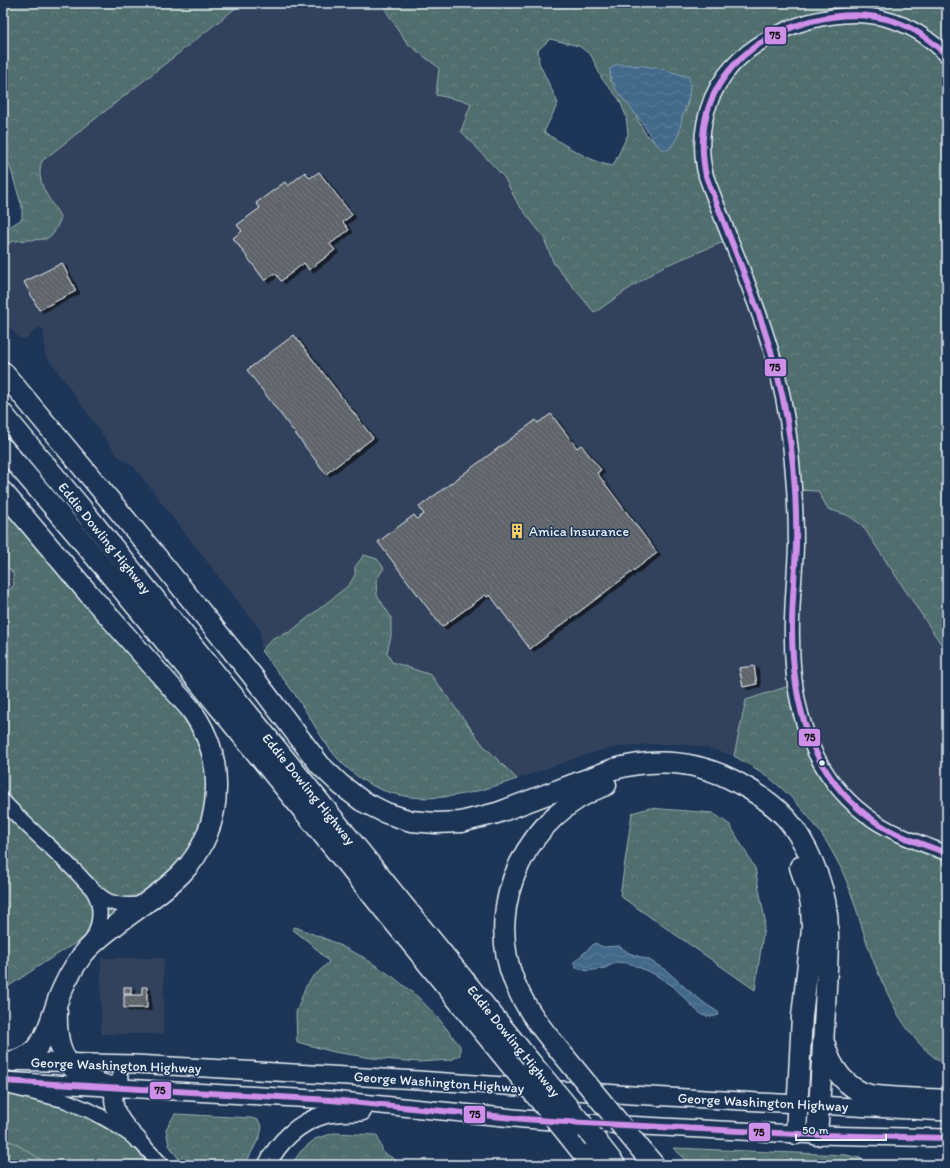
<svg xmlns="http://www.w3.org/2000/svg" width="950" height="1168" font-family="Itim,sans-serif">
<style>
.built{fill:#31435d}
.forest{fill:url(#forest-crowns);stroke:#9cb0b2;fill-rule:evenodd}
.park{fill:url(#park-dots);stroke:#9cb0b2}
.water{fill:url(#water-waves);stroke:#859fb6}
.building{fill:url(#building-back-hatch);stroke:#e8f1f8;filter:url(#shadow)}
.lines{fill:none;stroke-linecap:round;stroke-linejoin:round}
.minor-casing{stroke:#e8f1f8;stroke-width:17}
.major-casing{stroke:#e8f1f8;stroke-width:20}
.highway-casing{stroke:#e8f1f8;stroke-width:23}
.minor{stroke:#1d3557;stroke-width:14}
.major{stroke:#1d3557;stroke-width:17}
.highway{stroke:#1d3557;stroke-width:20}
.highway-bridge-casing{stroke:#e8f1f8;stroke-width:23;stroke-linecap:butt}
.highway-bridge{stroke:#1d3557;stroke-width:20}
.bus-1-casing{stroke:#1d3557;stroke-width:9}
.bus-1{stroke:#ce8fe9;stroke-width:6}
.bus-dot{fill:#e8f1f8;stroke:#1d3557;stroke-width:1.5}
.labels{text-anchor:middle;stroke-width:3;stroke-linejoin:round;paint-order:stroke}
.poi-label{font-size:14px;fill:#e8f1f8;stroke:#1d3557;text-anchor:start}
.street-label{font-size:14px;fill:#e8f1f8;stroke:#1d3557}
.line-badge{stroke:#1d3557;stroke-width:1.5}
.pale-badge-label{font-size:11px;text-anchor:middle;font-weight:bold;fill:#111}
</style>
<defs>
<pattern id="forest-crowns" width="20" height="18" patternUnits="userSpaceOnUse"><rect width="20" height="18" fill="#506e6d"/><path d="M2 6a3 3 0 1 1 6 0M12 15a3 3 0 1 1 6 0" fill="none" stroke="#698383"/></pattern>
<pattern id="park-dots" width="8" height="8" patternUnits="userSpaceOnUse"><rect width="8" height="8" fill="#506e6d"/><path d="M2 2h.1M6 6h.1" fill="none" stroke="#698383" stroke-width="1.8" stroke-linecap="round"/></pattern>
<pattern id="water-waves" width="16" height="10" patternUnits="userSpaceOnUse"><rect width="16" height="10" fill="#43688a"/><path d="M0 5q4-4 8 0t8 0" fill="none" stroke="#5e7e9b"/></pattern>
<pattern id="building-back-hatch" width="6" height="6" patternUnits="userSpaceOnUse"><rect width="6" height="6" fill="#5f646a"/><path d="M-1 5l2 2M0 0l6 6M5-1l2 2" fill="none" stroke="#767b80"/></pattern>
<filter id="shadow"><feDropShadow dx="4" dy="2.5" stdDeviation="0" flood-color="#0009"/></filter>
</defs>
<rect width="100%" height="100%" fill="#1d3557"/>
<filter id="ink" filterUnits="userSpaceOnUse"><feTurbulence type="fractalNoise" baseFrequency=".025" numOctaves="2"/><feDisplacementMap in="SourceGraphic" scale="8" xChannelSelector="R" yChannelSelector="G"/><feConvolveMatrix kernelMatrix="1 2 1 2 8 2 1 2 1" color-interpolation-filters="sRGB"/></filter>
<g filter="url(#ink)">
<!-- built -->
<g class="built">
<polygon points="242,3 381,3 407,43 439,68 436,95 468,102 471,104 461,131 504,177 518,204 543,236 554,264 600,309 621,294 662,267 728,240 818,491 828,509 847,515 862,525 947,653 947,858 870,822 810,757 798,731 788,687 746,700 734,756 707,748 681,744 651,744 624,746 598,751 576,758 517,779 483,745 431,675 392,662 387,653 391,636 391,617 377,595 376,580 355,575 349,585 290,632 273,638 261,651 260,630 134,467 118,456 45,354 44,332 40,326 27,338 20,339 3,320 3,246 12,241 46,239 61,218 42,187 39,170 42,161"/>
<polygon points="3,562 13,573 14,585 6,593 3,595"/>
<polygon points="101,958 164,958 163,1034 101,1034"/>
</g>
<!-- forest -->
<g class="forest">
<path d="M3,3H242L42,161C34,183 51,200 61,218L54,233L46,239L13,241L3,246V231L22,219V207L10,167L3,156Z"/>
<path d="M381,3H947V653L862,525L847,515L828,509L818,491L795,490L781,398L728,240L662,267L621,294L600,309L594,312L554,264L543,236L518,204L504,177L461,131L471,104L468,102L436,95L439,68L407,43ZM550,39L579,46L591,55L602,79L619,99L626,116L628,134L613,166C592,163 565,145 547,134L544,132L558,103L539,63L538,50ZM611,69L690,85L687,107L669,143L654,142L645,133L627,99L610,80Z"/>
<polygon points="3,496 203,736 220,775 210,845 88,935 42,964 3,990 3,595 6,593 14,585 13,573 3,562"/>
<path d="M364,555L377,559L384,568L376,580L377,595L391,617V636L387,653L392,662L431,675L483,745L517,779C456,800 391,814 341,762C325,746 315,725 303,707C291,687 275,669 261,651L273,638L290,632L349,585L355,575V567Z"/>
<path d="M789,686L798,731L810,757L842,801L947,858V1065C926,1055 911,1035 899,1016C887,994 877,972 869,949C858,918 851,884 834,855C817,823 790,792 760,771C752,766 742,761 734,756L746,700Z"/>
<polygon points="649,808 713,813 730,825 755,868 765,920 755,990 620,896 632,813"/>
<polygon points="295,927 331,941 363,957 393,977 418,997 439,1019 460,1046 460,1055 451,1060 419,1062 372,1058 334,1052 297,1042 296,1013 305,988 312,978 329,962 310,943 292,929"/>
<polygon points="3,1087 96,1117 144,1150 150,1165 3,1165"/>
<polygon points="175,1114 251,1118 258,1120 262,1127 260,1136 247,1161 246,1165 183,1165 169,1145 166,1129"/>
<polygon points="334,1133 377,1135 383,1152 403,1165 291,1165 301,1151 315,1139"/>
<polygon points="673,1148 846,1155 860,1158 868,1165 692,1165"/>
</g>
<!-- park -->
<polygon class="park" points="3,1141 13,1142 50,1165 3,1165"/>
<!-- water -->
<g class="water">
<polygon points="617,64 645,66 666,70 689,77 690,85 689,97 682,117 679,134 670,149 666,150 662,149 655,143 641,121 616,90 610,74 610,69"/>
<polygon points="595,943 603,947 619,946 629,953 649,960 667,971 689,991 707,1005 718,1012 719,1015 711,1017 702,1015 694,1008 673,986 654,974 629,963 616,962 605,968 588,971 576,968 573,963"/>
</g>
<!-- building -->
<g class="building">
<polygon points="305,172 310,178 319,172 352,215 343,222 349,230 330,244 335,250 309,270 304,263 281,281 275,273 265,281 233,238 242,231 237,225 260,208 256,203 285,182 288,186"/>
<polygon points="62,263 76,291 39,310 24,282"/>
<polygon points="294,335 373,438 326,474 247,370"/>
<polygon points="551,414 577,448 581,445 601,470 597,473 657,553 530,649 490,595 487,597 485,595 442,627 378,542 414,515 417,519 424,514 419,507 536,420 538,423"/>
<polygon points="754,666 757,684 743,687 739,668"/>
<rect x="124" y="987" width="7" height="7"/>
<polygon points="142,987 147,987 147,1008 124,1008 124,995 142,995"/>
</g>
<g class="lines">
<defs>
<g id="minor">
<path d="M947,56C930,38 910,25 886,19C833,5 758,30 725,75C704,103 697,142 706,176C735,256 774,334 787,420C793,462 796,504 796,546C795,577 791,608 792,639C792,709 812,779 873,820C895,835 922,844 947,853"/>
<path d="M3,801C25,825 49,845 72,868C84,879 94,894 108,901C120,906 133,906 145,903"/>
<path d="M90,944C100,927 104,908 93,890"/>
<polyline points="11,1087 64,1100 93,1112 111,1122 138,1140 162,1165"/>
</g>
<g id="major">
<polyline points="3,1061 135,1064 418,1080 632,1095 947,1112"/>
<path d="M120,1079C104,1103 121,1123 138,1140"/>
<polyline points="3,1081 331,1100 524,1119 566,1122 817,1135 947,1138"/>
<path d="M267,1165C278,1142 299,1122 324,1115C336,1112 349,1112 362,1112"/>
</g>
<g id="highway">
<path d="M3,372L148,546L251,674L320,765L341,785L362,801L386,813L411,821L436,823L461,822L497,813L614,769C658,757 700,761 740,784C757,793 773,804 786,818C807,842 824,883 827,914C830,945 826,977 825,1008C823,1051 820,1093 817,1135"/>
<polyline points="3,414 78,504 533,1065"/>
<polyline points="3,448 78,536 201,685 508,1062"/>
<path d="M3,492L89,594L189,707C208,732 217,758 216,789C216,820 203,852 181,874C163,892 141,906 121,921C107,932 92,942 81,957C72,969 65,982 59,997C49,1023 45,1055 13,1061"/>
<path d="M57,1012C55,1057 71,1078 115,1088"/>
<path d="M825,1045C831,1068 846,1089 870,1095C881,1097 893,1097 904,1098C918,1099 933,1099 947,1100"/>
<path d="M574,1068C552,1041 527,1014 514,981C483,902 529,813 606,785"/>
<polyline points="796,1134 802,1016 812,929 811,904 808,891 800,867"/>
<polyline points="569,1136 592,1165"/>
<polyline points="594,1138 615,1165"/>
<polyline points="643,1152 654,1165"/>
</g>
</defs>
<!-- minor casing -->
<use href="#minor" class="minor-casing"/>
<!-- major casing -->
<use href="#major" class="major-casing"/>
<!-- highway casing -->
<use href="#highway" class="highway-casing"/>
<!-- minor -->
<use href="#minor" class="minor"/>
<!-- major -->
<use href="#major" class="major"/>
<!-- highway -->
<use href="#highway" class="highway"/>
<defs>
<g id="highway-bridge">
<polyline points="508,1062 569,1136"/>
<polyline points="533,1065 594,1138"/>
<polyline points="574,1068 643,1152"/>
</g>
</defs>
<!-- highway-bridge casing -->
<use href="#highway-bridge" class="highway-bridge-casing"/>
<!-- highway-bridge -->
<use href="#highway-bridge" class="highway-bridge"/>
<defs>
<g id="bus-1">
<path d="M947,56C932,41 915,28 894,21C868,13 838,14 811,21C736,42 690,97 706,176C736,256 773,335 787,420C794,461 797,505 796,546C795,573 792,600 792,627C792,702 809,775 873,820C895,836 922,844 947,853"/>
<polyline points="3,1081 331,1100 524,1119 566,1122 817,1135 947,1138"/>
</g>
</defs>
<!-- bus-1 casing -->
<use href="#bus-1" class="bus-1-casing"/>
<!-- bus-1 -->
<use href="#bus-1" class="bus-1"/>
</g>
</g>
<!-- icons -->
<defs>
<symbol id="building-bare" viewBox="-9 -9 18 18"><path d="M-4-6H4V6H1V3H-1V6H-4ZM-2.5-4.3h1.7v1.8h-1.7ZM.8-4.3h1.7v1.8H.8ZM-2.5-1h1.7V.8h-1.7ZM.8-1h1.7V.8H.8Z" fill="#ffd166" stroke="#1d3557" stroke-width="2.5" paint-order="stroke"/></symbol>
</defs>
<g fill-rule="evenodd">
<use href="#building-bare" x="506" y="520" width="22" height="22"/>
</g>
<!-- markers -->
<circle class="bus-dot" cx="822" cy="763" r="3.5"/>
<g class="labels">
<!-- poi labels -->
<g class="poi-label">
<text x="529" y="536">Amica Insurance</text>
</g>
<!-- street labels -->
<g class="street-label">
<text transform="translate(105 538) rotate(51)" y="5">Eddie Dowling Highway</text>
<text transform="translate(309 789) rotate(51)" y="5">Eddie Dowling Highway</text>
<text transform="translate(514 1041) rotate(51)" y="5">Eddie Dowling Highway</text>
<text transform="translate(116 1065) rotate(2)" y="5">George Washington Highway</text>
<text transform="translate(439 1082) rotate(4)" y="5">George Washington Highway</text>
<text transform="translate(763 1102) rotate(3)" y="5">George Washington Highway</text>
</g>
</g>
<g class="line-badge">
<rect x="764" y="26" width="23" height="19" rx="4" fill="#ce8fe9"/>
<rect x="764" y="358" width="23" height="19" rx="4" fill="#ce8fe9"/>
<rect x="798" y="728" width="23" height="19" rx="4" fill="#ce8fe9"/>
<rect x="149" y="1081" width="23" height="19" rx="4" fill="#ce8fe9"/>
<rect x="463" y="1105" width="23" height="19" rx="4" fill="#ce8fe9"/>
<rect x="748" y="1122" width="23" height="20" rx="4" fill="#ce8fe9"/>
</g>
<g class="pale-badge-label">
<text x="775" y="39">75</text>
<text x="775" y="371">75</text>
<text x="810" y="741">75</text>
<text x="160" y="1094">75</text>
<text x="475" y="1118">75</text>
<text x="759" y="1136">75</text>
</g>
<!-- margin -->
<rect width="950" height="1168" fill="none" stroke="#1d3557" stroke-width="16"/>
<rect x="8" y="8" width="934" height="1152" fill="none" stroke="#e8f1f8" stroke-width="1.5" filter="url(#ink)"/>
<!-- scale -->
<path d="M796 1134v6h90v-6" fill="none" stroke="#e8f1f8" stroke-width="2"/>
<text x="802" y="1134" font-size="12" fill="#e8f1f8" stroke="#1d3557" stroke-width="3" paint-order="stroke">50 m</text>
</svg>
